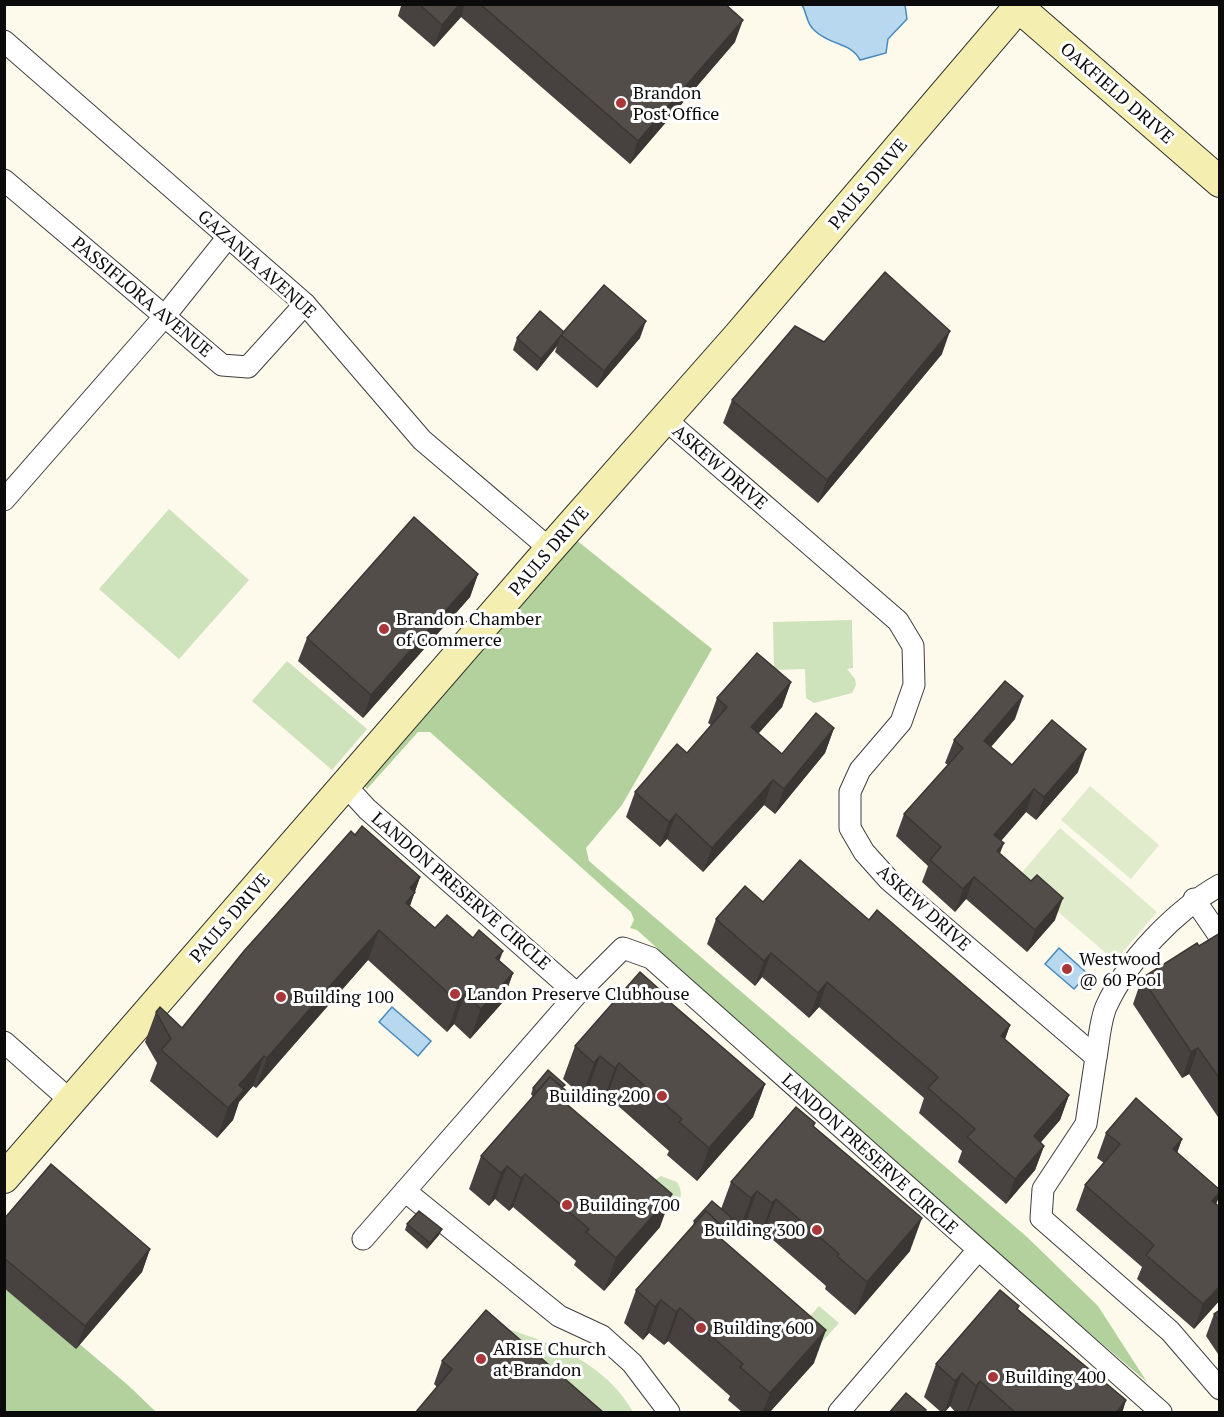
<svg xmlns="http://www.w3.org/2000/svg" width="1224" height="1417" font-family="'PT Serif',serif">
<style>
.green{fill:#cee2bb}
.forest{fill:#b2d19c}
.pitch{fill:#dfebcb}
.water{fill:#b7d8ee;stroke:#488abb;stroke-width:1.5}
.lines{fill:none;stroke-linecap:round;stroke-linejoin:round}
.street-casing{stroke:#3e3e3e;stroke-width:23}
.secondary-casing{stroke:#2d2d2d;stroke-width:32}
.street{stroke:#fff;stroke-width:21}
.secondary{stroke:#f4efb0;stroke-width:30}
.wall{fill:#47423f}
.shaded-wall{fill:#3a3633}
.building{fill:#534d49;stroke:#3a3633;stroke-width:1.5}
.poi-dot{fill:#a93638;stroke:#fff;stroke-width:2}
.labels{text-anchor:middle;stroke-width:6;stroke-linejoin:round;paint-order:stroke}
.poi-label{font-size:18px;fill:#0b0b0b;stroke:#fff;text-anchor:start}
.street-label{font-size:18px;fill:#0b0b0b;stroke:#fff}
</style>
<rect width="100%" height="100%" fill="#fdfaec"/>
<!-- green -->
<g class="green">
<polygon points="169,509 249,580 179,659 99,589"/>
<polygon points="852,620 853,668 847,669 855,679 856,685 852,693 814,703 806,698 805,669 774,670 773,622"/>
<polygon points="287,661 367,729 332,770 252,701"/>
<path d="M661,1176L677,1182C685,1195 680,1208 664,1210L652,1182Z"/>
<polygon points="819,1306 839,1323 813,1352 793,1335"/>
<path d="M486,1323C542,1338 603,1359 633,1412H569Z"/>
</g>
<!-- forest -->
<g class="forest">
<polygon points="575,539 712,649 622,805 586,848 589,861 1026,1236 1098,1306 1147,1382 975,1236 637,930 630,928 634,920 631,912 430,732 418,732 367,789 363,784"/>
<polygon points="4,1280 129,1386 156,1412 5,1412"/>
</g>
<!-- pitch -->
<g class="pitch">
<polygon points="1090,786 1159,845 1131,879 1061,820"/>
<polygon points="1060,828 1157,912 1115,961 1018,877"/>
</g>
<!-- water -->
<g class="water">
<path d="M802,5H905L907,19L888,39L886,53L860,60C851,42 830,46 814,30C806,23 807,13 802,5Z"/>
<polygon points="1059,948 1088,974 1074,989 1045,964"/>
<polygon points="392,1007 431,1041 418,1056 379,1022"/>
</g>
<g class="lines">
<defs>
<g id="street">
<polyline points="4,41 305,304 422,440 550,549"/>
<polyline points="4,180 222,365 248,367 305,304"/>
<polyline points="665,419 898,621 913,646 914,685 901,722 860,770 850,792 850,828 864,852 889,880 1096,1057 1086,1124 1043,1189 1041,1218 1170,1331 1220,1389"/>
<polyline points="4,500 164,317 228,237"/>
<polyline points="346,786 367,809 577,994 623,948 651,958 1161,1412"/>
<polyline points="1194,899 1220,937"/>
<polyline points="577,994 405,1191 559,1316 602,1336 632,1363 669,1412"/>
<polyline points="4,1042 71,1101"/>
<path d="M1096,1057C1099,1041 1100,1021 1106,1007C1127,960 1176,910 1220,885"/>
<polyline points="363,1239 405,1191"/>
<polyline points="839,1412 978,1250"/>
</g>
<g id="secondary">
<polyline points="1015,4 1220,182"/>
<polyline points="4,1178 550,549 738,336 1021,4"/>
</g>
</defs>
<!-- street casing -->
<use href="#street" class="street-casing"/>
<!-- secondary casing -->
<use href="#secondary" class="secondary-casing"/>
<!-- street -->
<use href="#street" class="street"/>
<!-- secondary -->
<use href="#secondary" class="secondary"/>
</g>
<!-- wall -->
<g class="wall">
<polygon points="400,4 725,4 735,42 630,164 461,17 434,47 398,16 401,6"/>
<polygon points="564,332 640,338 597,388 555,352 557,346 537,371 513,350 517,338"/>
<polygon points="824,342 942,354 818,503 723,423 732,400"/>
<polygon points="478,574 470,597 363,718 298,661 307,638"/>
<polygon points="791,682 782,707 758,734 782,754 834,728 825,753 775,814 764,805 703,872 667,839 660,847 626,817 635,792 687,753 711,725 708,723 717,698"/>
<polygon points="1015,719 991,747 1012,765 1078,772 1036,820 1026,812 1001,841 1000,854 1055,920 1027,952 966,899 955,912 922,882 928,866 896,836 904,814 948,765 945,763 954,740"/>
<polygon points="355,835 420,877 410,906 435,928 500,961 513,973 502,1003 470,1039 454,1024 447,1032 368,960 256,1088 253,1086 239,1102 233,1120 217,1138 150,1081 157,1063 145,1042 156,1012 182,1028"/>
<polygon points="763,902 869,920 1010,1025 1005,1039 1069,1095 1060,1120 1040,1142 1044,1146 1035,1170 1006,1204 958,1162 962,1151 919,1113 924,1098 819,1007 809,1018 762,977 755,986 707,944 716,919"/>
<polygon points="1220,933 1220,1120 1189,1074 1182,1078 1133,1004 1142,978 1199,946"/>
<polygon points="658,993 765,1084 753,1117 697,1181 667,1155 669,1151 607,1096 603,1101 588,1089 582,1096 563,1079 575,1046"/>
<polygon points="533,1088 563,1088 566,1104 660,1227 604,1291 574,1265 576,1261 513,1207 509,1211 495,1199 489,1206 469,1189 481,1156 533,1097 531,1094"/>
<polygon points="814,1127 910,1251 855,1315 825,1289 826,1286 764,1232 760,1236 745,1224 739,1231 730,1224 728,1230 721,1239 814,1363 769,1413 743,1413 728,1400 730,1396 668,1341 664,1345 649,1333 643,1340 624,1323 636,1290 693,1226 694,1221 721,1209 731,1182"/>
<polygon points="1106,1133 1182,1139 1177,1153 1220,1190 1220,1194 1216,1204 1220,1207 1220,1300 1194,1329 1137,1279 1142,1267 1076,1210 1085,1185 1104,1163 1097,1158"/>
<polygon points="4,1219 150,1249 142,1272 76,1349 4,1288"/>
<polygon points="407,1224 442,1229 439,1235 427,1249 405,1230"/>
<polygon points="1018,1310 1126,1400 1122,1413 956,1413 950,1406 944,1413 942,1413 924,1397 936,1364"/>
<polygon points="1220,1310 1220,1357 1206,1336 1214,1314"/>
<polygon points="442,1361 604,1413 437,1387 434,1384"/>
</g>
<!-- shaded-wall -->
<g class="shaded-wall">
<polygon points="460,4 465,4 461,17 434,47 442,25"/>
<polygon points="743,20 735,42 630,164 638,141"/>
<polygon points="646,321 640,338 597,388 604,371"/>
<polygon points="950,331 942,354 818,503 827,480"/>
<polygon points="561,335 557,346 537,371 541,359"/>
<polygon points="478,574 470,597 363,718 371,695"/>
<polygon points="791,682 782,707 742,752 751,727"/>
<polygon points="1023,696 1015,719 976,764 984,741"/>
<polygon points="834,728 825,753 775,814 784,789"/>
<polygon points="1086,749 1078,772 1036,820 1044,797"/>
<polygon points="773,780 764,805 703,872 712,848"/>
<polygon points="1034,789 1026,812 986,858 994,835"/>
<polygon points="676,814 667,839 660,847 669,822"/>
<polygon points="1004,843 995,866 997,851"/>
<polygon points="420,877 404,922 395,933 410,888"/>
<polygon points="974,877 966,899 955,912 963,889"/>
<polygon points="1063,898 1055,920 1027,952 1035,930"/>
<polygon points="379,930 368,960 256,1088 267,1058"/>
<polygon points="503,951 492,981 496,958"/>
<polygon points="771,953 762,977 755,986 764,961"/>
<polygon points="513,973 502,1003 470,1039 481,1009"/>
<polygon points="827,982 819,1007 809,1018 818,993"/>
<polygon points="465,994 454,1024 447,1032 458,1002"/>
<polygon points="1010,1025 1001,1050 1001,1036"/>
<polygon points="1198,1048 1189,1074 1182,1078 1191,1052"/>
<polygon points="264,1056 253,1086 239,1102 233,1120 217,1138 228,1108 239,1085"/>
<polygon points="600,1056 588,1089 582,1096 594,1063"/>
<polygon points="619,1063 607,1096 603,1101 615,1068"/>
<polygon points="765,1084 753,1117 697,1181 709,1148"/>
<polygon points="570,1094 558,1127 563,1101"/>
<polygon points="1069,1095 1060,1120 1025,1161 1034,1136"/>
<polygon points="1182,1139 1173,1164 1173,1149"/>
<polygon points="1044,1146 1035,1170 1006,1204 1015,1179"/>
<polygon points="507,1166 495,1199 489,1206 501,1173"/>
<polygon points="525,1174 513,1207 509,1211 521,1178"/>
<polygon points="757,1191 745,1224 739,1231 751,1198"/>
<polygon points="1220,1192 1220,1194 1212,1215 1212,1201"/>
<polygon points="672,1194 660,1227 604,1291 616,1258"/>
<polygon points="776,1199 764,1232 760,1236 772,1203"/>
<polygon points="732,1218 728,1230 722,1237 713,1262 714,1239"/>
<polygon points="922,1218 910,1251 855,1315 867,1282"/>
<polygon points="442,1229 439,1235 427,1249 430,1243"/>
<polygon points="150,1249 142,1272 76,1349 85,1326"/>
<polygon points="1220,1286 1220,1300 1194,1329 1203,1304"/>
<polygon points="661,1300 649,1333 643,1340 655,1307"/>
<polygon points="680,1308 668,1341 664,1345 676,1312"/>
<polygon points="826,1330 814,1363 769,1413 762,1413 770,1393"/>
<polygon points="962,1373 950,1406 944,1413 955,1381"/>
<polygon points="980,1381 968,1413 966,1413 976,1386"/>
<polygon points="1126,1400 1122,1413 1116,1413"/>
</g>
<!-- building -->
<g class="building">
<polygon points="419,4 460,4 442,25"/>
<polygon points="480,4 725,4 743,20 638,141"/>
<polygon points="885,272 950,331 827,480 732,400 795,326 824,342"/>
<polygon points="604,285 646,321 604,371 561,335"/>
<polygon points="540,311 564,332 541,359 517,338"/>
<polygon points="414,517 478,574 371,695 307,638"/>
<polygon points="757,653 791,682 751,727 782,754 816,713 834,728 784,789 773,780 712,848 676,814 669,822 635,792 677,744 687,753 727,707 717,698"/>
<polygon points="1005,681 1023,696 984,741 1012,765 1052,720 1086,749 1044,797 1034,789 994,835 1004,843 997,851 1031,881 1037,875 1063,898 1035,930 974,877 963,889 930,860 941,847 904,814 963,748 954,740"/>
<polygon points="362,826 420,877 410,888 415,892 406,903 435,928 447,915 473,938 479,930 503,951 496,958 513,973 481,1009 465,994 458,1002 379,930 267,1058 264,1056 239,1085 244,1090 228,1108 161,1050 171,1039 156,1012 160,1007 182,1028 244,951 351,831 355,835"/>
<polygon points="800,860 869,920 877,910 1010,1025 1001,1036 1069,1095 1034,1136 1044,1146 1015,1179 967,1137 975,1129 928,1088 938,1077 827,982 818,993 771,953 764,961 716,919 745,886 763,902"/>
<polygon points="1220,933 1220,1079 1198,1048 1191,1052 1142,978 1197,943 1199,946"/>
<polygon points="640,972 659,989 657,991 765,1084 709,1148 679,1122 682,1119 619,1063 615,1068 600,1056 594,1063 575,1046"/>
<polygon points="548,1070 565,1085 562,1087 550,1077 537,1092 533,1088"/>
<polygon points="550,1077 570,1094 563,1101 672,1194 616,1258 586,1232 589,1229 525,1174 521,1178 507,1166 501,1173 481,1156"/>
<polygon points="1136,1098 1182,1139 1173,1149 1220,1190 1220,1192 1212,1201 1220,1207 1220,1286 1203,1304 1146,1255 1154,1245 1085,1185 1120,1144 1106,1133"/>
<polygon points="796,1107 815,1123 813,1126 922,1218 867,1282 837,1256 839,1254 776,1199 772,1203 757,1191 751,1198 731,1182"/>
<polygon points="51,1164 150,1249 85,1326 4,1258 4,1219"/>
<polygon points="712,1201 732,1218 724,1228 706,1211 696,1223 694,1221"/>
<polygon points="419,1211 442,1229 430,1243 407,1224"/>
<polygon points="706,1211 725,1229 718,1236 826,1330 770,1393 740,1367 743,1364 680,1308 676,1312 661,1300 655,1307 636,1290"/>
<polygon points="1000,1290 1019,1306 1017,1309 1126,1400 1116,1413 1016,1413 980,1381 976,1386 962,1373 955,1381 936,1364"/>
<polygon points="486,1310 604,1413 415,1413 452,1369 442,1361"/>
<polygon points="1220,1310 1220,1322 1214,1314"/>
<polygon points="906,1393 926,1410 924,1413 889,1413"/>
</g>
<!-- markers -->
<g class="poi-dot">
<circle cx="621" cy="103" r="6"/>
<circle cx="384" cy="629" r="6"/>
<circle cx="1067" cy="969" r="6"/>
<circle cx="455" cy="994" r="6"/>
<circle cx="281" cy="997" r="6"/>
<circle cx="662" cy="1096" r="6"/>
<circle cx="567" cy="1205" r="6"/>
<circle cx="817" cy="1230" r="6"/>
<circle cx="701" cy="1328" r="6"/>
<circle cx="481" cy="1359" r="6"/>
<circle cx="993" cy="1377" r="6"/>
</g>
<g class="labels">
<!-- poi labels -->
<g class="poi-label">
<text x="633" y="99">Brandon<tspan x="633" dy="21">Post Office</tspan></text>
<text x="396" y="625">Brandon Chamber<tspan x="396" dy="21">of Commerce</tspan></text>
<text x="1079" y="965">Westwood<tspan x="1079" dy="21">@ 60 Pool</tspan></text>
<text x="467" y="1000">Landon Preserve Clubhouse</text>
<text x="293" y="1003">Building 100</text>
<text x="650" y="1102" text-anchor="end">Building 200</text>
<text x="579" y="1211">Building 700</text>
<text x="805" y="1236" text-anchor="end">Building 300</text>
<text x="713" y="1334">Building 600</text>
<text x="493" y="1355">ARISE Church<tspan x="493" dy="21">at Brandon</tspan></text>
<text x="1005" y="1383">Building 400</text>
</g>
<!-- street labels -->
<g class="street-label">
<text transform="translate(1117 93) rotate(41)" y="6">OAKFIELD DRIVE</text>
<text transform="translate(868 184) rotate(-50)" y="6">PAULS DRIVE</text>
<text transform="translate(257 264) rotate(42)" y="6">GAZANIA AVENUE</text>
<text transform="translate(142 297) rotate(40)" y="6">PASSIFLORA AVENUE</text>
<text transform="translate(720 467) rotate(41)" y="6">ASKEW DRIVE</text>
<text transform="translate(549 551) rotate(-49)" y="6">PAULS DRIVE</text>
<text transform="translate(461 891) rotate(41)" y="6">LANDON PRESERVE CIRCLE</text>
<text transform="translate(924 908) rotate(42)" y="6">ASKEW DRIVE</text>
<text transform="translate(230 918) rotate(-49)" y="6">PAULS DRIVE</text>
<text transform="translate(870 1154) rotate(42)" y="6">LANDON PRESERVE CIRCLE</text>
</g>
</g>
<!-- border -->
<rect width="1224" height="1417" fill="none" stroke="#0b0b0b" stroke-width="12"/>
</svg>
